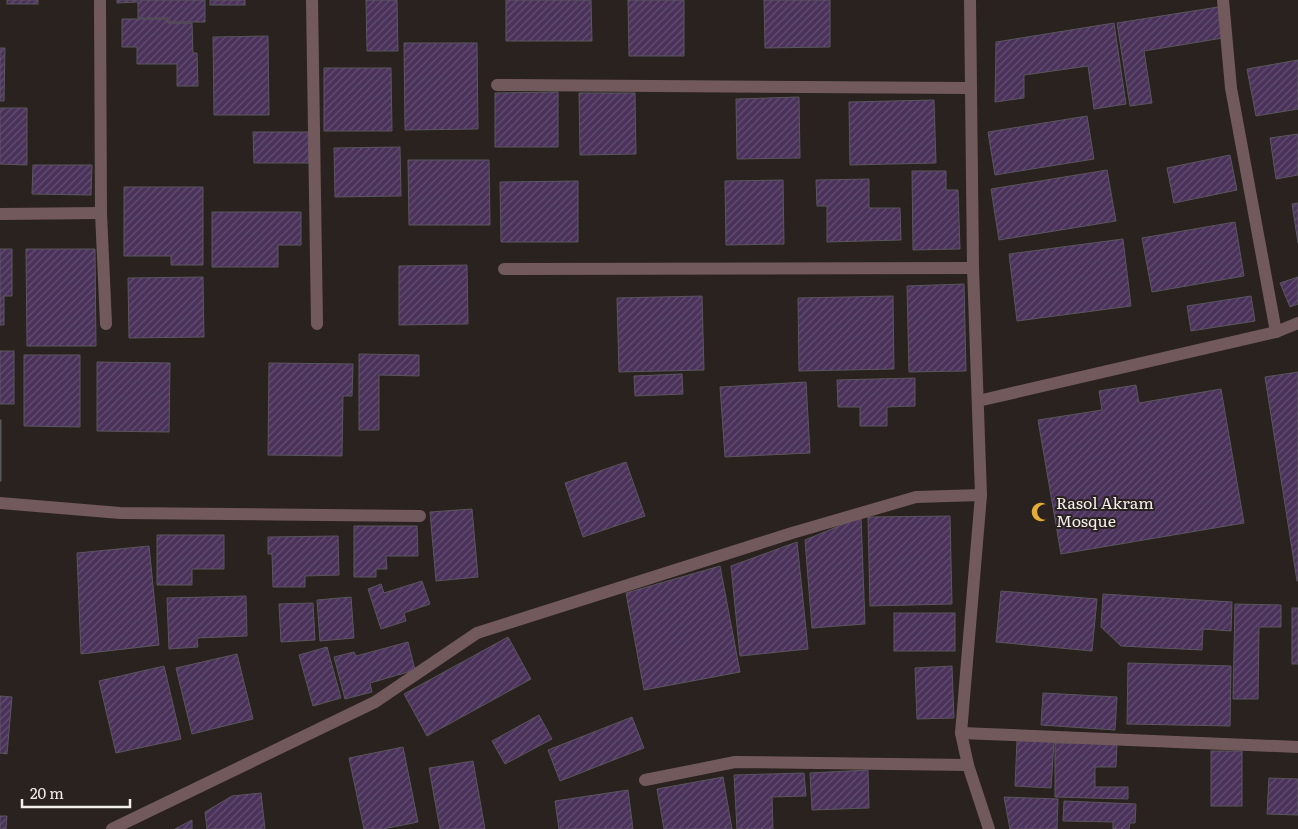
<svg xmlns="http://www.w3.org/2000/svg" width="1298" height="829" font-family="Literata,serif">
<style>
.building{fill:url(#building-hatch);stroke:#5a565d}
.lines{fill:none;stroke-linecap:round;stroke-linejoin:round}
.minor{stroke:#72595c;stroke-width:12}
.labels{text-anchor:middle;stroke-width:4;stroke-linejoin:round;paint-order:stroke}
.poi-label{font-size:16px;fill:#f3eeec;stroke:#29221f;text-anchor:start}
</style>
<defs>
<pattern id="building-hatch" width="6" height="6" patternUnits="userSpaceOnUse" patternTransform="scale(1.25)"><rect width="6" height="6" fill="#4a325a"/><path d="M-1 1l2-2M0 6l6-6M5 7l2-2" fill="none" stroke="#655072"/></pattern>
</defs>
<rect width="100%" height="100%" fill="#29221f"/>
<!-- building -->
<g class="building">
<rect x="7" y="0" width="31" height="4"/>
<polygon points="117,0 205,0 205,22 169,22 169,18 138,18 138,2 117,3"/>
<rect x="210" y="0" width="35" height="5"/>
<polygon points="366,0 397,0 398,51 367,51"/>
<polygon points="506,0 591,0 592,41 506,41"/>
<polygon points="628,0 684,0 684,56 629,56"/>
<polygon points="764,0 830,0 830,47 765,48"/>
<polygon points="1218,7 1223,38 1144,51 1152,103 1130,106 1117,23"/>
<polygon points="122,19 168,19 168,23 192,23 193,53 197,53 198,86 177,86 177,64 137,64 137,47 122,47"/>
<polygon points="1114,23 1126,104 1094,109 1088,66 1024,75 1024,98 995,102 996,42"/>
<polygon points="268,36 269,115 214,115 213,37"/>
<polygon points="404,43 477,43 478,129 405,130"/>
<polygon points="0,48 5,48 4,101 0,101"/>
<polygon points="1298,60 1298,109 1256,116 1247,69"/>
<polygon points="324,68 391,68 392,131 324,131"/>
<polygon points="558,92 558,147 495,147 495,93"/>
<polygon points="579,93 635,93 636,154 580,155"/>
<polygon points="799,97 800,158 737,159 736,99"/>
<polygon points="934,100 936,163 850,165 849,102"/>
<polygon points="0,108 27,108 27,165 0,164"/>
<polygon points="1087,116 1094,159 995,175 988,132"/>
<polygon points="253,132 308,132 309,163 254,163"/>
<polygon points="1298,134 1298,175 1276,179 1270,138"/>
<polygon points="400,147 401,196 335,197 334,148"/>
<polygon points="1230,155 1237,190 1174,203 1167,168"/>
<polygon points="408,160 489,160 490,225 409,225"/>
<polygon points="33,165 92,165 91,195 32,194"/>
<polygon points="1107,170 1116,221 999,240 991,189"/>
<polygon points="912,171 946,171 946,190 958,190 960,249 913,250"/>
<polygon points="869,179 869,208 900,208 901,240 827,242 827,206 817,206 816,180"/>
<polygon points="783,180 784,244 726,245 725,181"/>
<polygon points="578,181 578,242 501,242 500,182"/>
<polygon points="124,187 203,187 203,265 171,265 171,256 124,256"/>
<polygon points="1298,203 1298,243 1292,204"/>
<polygon points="212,212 301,212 301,245 278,245 278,267 212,267"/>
<polygon points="1235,222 1244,276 1152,292 1142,238"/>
<polygon points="1123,239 1131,306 1017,321 1009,254"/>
<polygon points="0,249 12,249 12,296 4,296 4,325 0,325"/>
<polygon points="26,249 95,249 96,346 27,346"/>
<polygon points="467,265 468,324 399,325 399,266"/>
<polygon points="203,277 204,337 129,338 128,278"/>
<polygon points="1298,277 1298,304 1290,307 1280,283"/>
<polygon points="964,284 966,371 909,372 907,286"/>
<polygon points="702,296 704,370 619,372 617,298"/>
<polygon points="893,296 894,369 799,371 798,298"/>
<polygon points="1251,296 1255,321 1191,331 1187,306"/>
<rect x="0" y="351" width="14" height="53"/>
<polygon points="359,354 419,355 419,376 379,375 379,430 359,430"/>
<polygon points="24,355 80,355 80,427 24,426"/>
<polygon points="97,362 170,363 169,432 97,431"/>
<polygon points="269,363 353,364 352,396 343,396 342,456 268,455"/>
<polygon points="1298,372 1298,581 1297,581 1265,377"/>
<polygon points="682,374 683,394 635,396 634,376"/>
<polygon points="915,378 915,406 887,407 887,426 860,426 860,407 838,407 837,380"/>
<polygon points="806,382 810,453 725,457 720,387"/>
<polygon points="1136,385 1139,403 1221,389 1244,523 1061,554 1038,420 1102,410 1099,391"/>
<rect x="0" y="420" width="1" height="61"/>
<polygon points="626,462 645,516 583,537 565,483"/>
<polygon points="472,509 478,577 436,581 430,512"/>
<polygon points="950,516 952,604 870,606 868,517"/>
<polygon points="861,517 865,624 812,628 805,540"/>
<polygon points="354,526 417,526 418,556 386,556 387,569 376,569 376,577 354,577"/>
<polygon points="157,535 224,535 224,569 192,569 192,585 157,585"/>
<polygon points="338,536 339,575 305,576 305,587 273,587 272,554 268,554 268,537"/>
<polygon points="797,542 808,649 740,656 731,566"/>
<polygon points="149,546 159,645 81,654 77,553"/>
<polygon points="720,566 740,672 644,690 626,593"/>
<polygon points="422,581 430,604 404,613 406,621 381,629 368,589 381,584 384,593"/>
<polygon points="1001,591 1097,599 1092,651 996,642"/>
<polygon points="1103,594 1232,602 1231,631 1203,629 1202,650 1121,646 1101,627"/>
<polygon points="246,596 247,636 197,638 198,647 169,649 167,598"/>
<polygon points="351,597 354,638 320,641 317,600"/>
<polygon points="313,603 315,640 281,642 279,604"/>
<polygon points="1235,604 1281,605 1281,627 1259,627 1258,699 1233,699"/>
<rect x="1292" y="608" width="6" height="56"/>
<rect x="894" y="613" width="61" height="38"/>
<polygon points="508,637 531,679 427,736 404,694"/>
<polygon points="408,642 415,670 370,683 372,692 345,699 334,657 354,652 356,656"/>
<polygon points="327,647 341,698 313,706 299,655"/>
<polygon points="237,654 253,719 192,734 176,668"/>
<polygon points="1128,663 1231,666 1230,726 1127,724"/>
<polygon points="164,666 181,739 116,753 99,681"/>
<polygon points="952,666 954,718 917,719 915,668"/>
<polygon points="1043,693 1117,697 1115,730 1041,725"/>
<polygon points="0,696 12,697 7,754 0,753"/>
<polygon points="539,715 552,739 505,764 492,741"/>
<polygon points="632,717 644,748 560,781 548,750"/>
<polygon points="1017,740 1054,742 1051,788 1015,786"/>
<polygon points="1055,743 1117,744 1116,767 1095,767 1095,787 1128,787 1128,799 1055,797"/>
<polygon points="403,747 418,822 383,829 364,829 349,758"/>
<rect x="1211" y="751" width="31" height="55"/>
<polygon points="473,761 485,829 440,829 429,768"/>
<polygon points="868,770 869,808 812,810 810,773"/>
<polygon points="804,773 806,796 772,797 773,829 737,829 734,775"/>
<polygon points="723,777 732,829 664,829 657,789"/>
<polygon points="1269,778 1298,779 1298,815 1267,814"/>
<polygon points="628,790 633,829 559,829 555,801"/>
<polygon points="261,793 265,829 207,829 205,812 232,796"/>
<polygon points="1004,797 1058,799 1057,829 1010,829"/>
<polygon points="1064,801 1136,804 1135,823 1130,823 1129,829 1113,829 1113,822 1063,821"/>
<polygon points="0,816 7,816 6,829 0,829"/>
<polygon points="192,820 192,829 175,829"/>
</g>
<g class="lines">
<!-- minor -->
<g class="minor">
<polyline points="100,0 101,213 106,324"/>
<polyline points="312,0 317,324"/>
<polyline points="970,0 973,268 981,495 961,733 968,765 989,829"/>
<polyline points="1223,0 1231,88 1276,332"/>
<polyline points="497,85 970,88"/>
<polyline points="0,214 101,213"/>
<polyline points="504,269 973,268"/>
<polyline points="978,401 1276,332 1298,323"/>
<polyline points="0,503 120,513 420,516"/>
<polyline points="961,733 1298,747"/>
<polyline points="645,780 735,762 968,765"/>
<polyline points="112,829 375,702 477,633 792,533 916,497 981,495"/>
</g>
</g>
<!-- icons -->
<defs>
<symbol id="mosque-bare" viewBox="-9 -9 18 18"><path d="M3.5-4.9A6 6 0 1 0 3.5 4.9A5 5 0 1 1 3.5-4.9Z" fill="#e5ad36" stroke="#29221f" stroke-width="2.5" paint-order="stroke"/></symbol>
</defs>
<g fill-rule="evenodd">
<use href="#mosque-bare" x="1027" y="498" width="28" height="28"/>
</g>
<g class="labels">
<!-- poi labels -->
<g class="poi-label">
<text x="1056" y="509">Rasol Akram<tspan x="1056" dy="18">Mosque</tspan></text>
</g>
</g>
<!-- scale -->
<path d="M22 799v8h108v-8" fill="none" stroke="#f3eeec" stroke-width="2.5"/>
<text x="30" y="799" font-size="15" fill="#f3eeec" stroke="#29221f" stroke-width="4" paint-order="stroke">20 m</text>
</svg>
